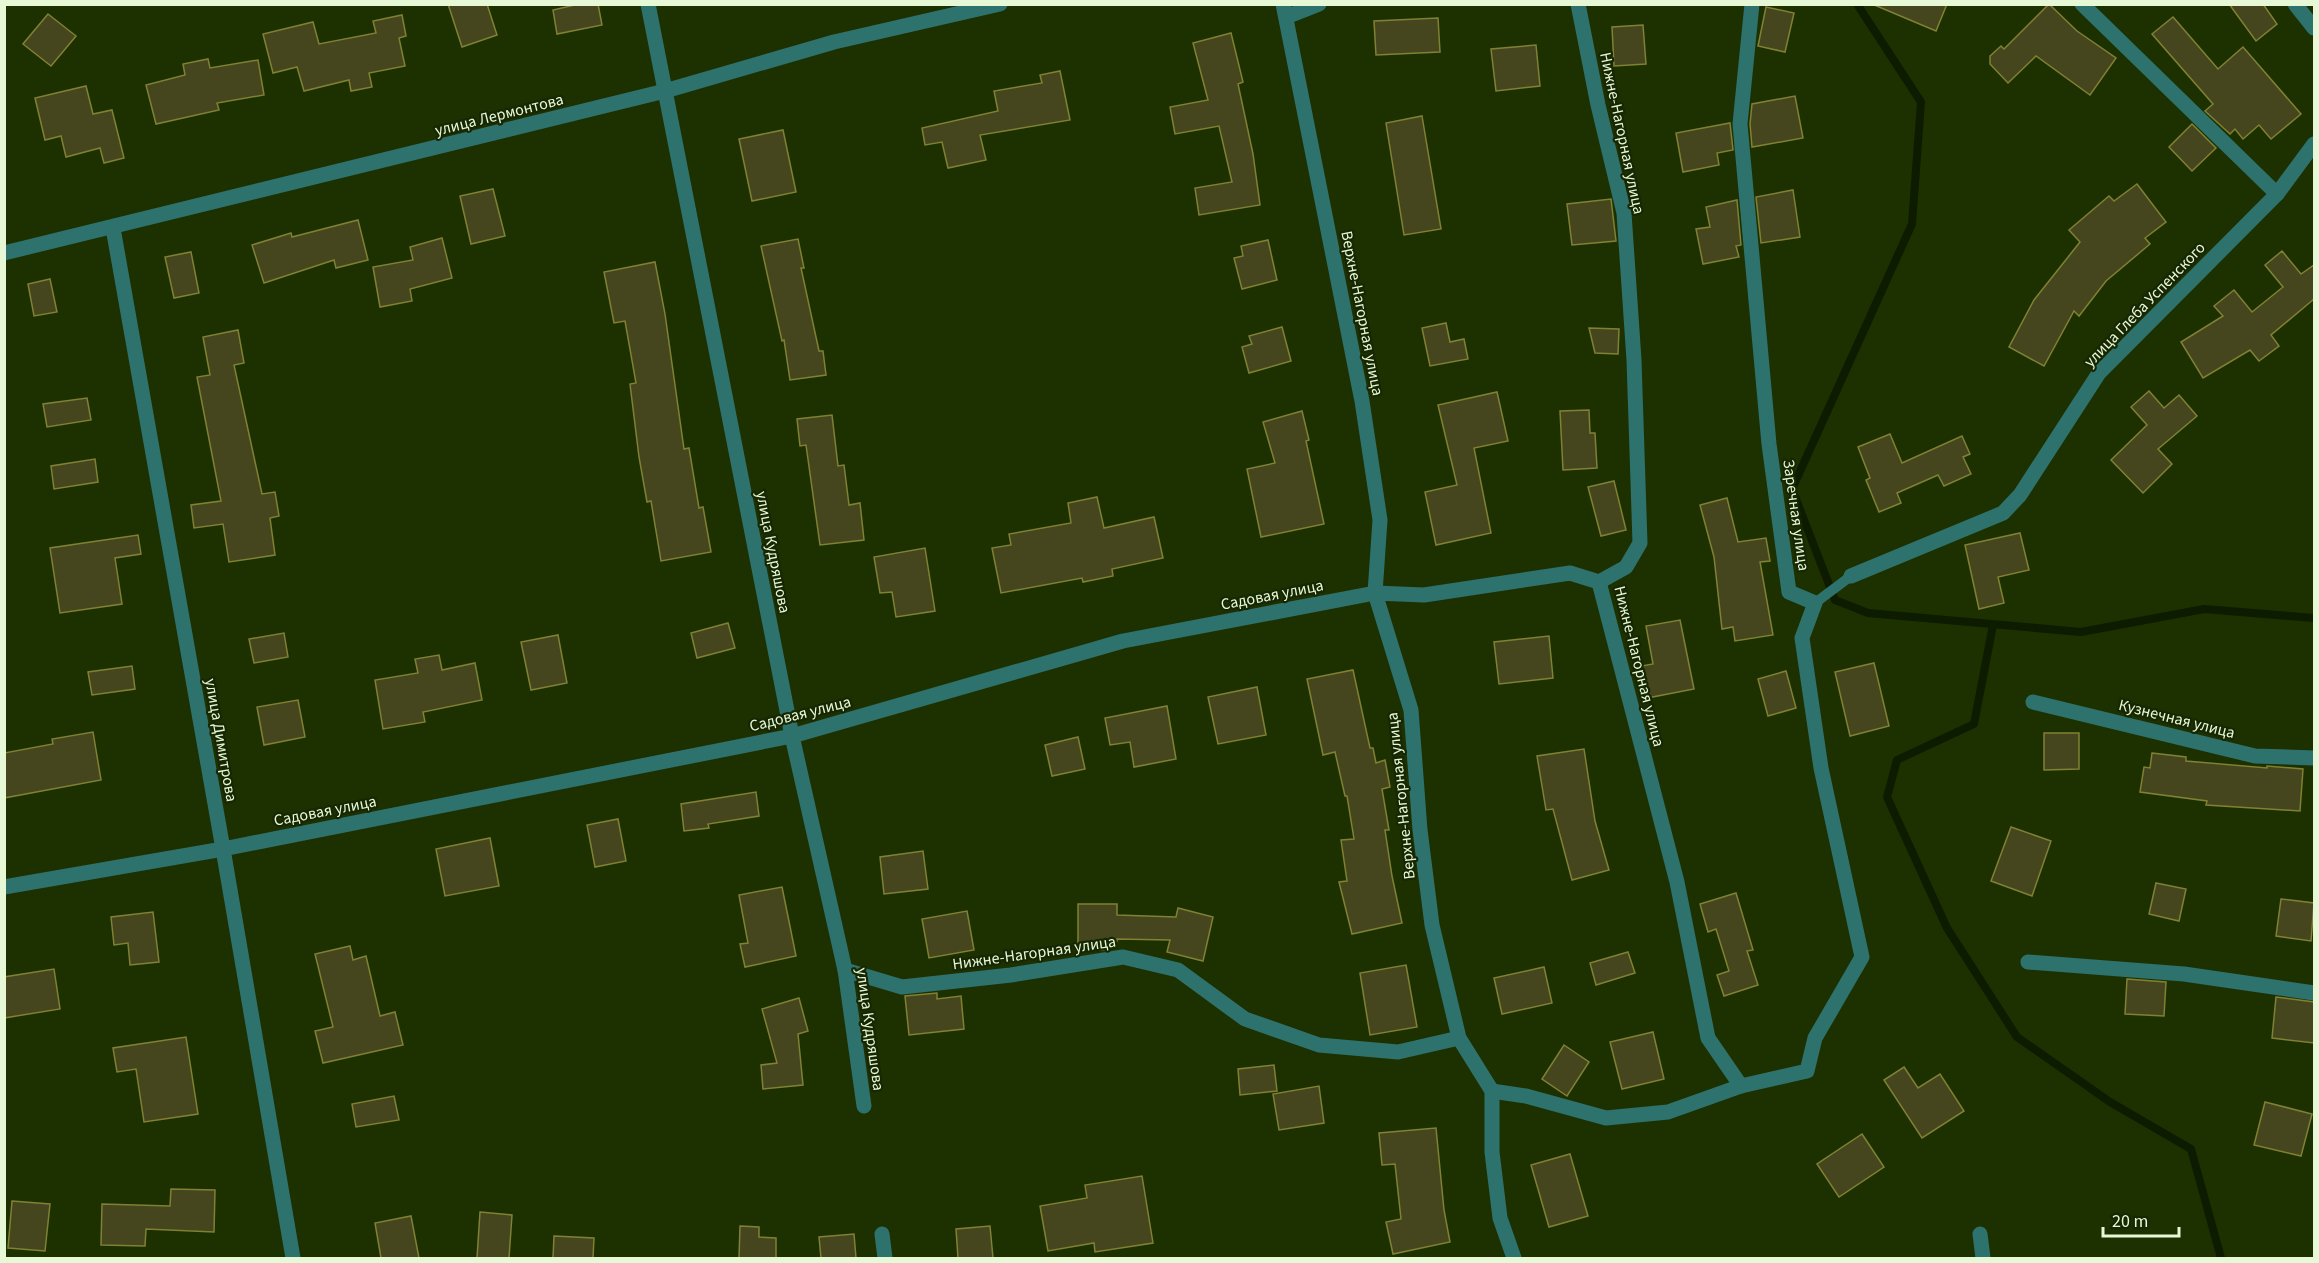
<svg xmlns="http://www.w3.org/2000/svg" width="2319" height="1263" font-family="'Source Sans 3',sans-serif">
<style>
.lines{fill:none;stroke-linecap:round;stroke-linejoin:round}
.stream{stroke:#0d1b00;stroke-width:8}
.building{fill:#45461d;stroke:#808133;stroke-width:1.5}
.service{stroke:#2e726e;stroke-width:10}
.minor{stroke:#2e726e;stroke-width:15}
.tertiary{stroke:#2e726e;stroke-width:15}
.labels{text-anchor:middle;stroke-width:4.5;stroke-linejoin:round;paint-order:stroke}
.street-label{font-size:16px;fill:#e6f8d5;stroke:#172603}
</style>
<rect width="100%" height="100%" fill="#1d3100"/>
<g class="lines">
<!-- stream -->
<g class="stream">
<polyline points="1857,4 1921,102 1912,224 1792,489 1835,600 1868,613 2081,632 2204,609 2314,618"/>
<polyline points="1993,625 1974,724 1897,760 1887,797 1947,928 2017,1037 2110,1102 2191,1149 2221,1258"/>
</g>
</g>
<!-- building -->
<g class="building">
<polygon points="448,4 487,4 497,35 462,47"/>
<polygon points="579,4 598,4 602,25 557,34 553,10"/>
<polygon points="1872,4 1947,4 1936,31"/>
<polygon points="2049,4 2077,31 2116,58 2090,95 2036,56 2008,83 1990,64 1990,56 2001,46 2004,49"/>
<polygon points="2229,4 2263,4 2277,24 2256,41"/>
<polygon points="1766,7 1794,13 1785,52 1758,46"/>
<polygon points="48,14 76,36 51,66 23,44"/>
<polygon points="402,15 406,36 399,38 405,66 369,73 372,87 351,91 349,80 304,91 297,67 273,73 263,34 313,22 319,44 376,33 373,21"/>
<polygon points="2173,17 2218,69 2243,47 2301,114 2271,139 2259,125 2243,139 2235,129 2230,134 2205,111 2213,104 2152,34"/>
<polygon points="1438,18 1440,52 1376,55 1374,21"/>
<polygon points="1643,25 1646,64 1614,66 1612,27"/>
<polygon points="1231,33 1243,82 1238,84 1253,154 1260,205 1199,215 1195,188 1232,182 1219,126 1175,134 1170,107 1208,100 1193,43"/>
<polygon points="1536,45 1540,86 1496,91 1491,49"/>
<polygon points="208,59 210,68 258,60 264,95 217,103 219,110 156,124 146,85 185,75 183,64"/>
<polygon points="1060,71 1070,120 980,135 986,160 948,168 942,142 925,145 922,128 998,111 994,91 1042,83 1040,75"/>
<polygon points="86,86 93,114 112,110 124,158 104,163 100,148 66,157 61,136 45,140 35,98"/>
<polygon points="1795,96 1803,138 1752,147 1750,124 1752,104"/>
<polygon points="1422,116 1441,229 1404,235 1386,123"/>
<polygon points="1730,123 1733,150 1717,153 1719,165 1683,172 1676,133"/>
<polygon points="2192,124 2216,148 2192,171 2169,147"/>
<polygon points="783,130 796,192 752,201 739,139"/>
<polygon points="2137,184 2166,222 2145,238 2150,244 2106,281 2079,316 2074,311 2044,366 2009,347 2034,300 2080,242 2069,230 2109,196 2114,201"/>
<polygon points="493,189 505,236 471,244 460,196"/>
<polygon points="1793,190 1800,237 1761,243 1756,197"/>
<polygon points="1611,199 1616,241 1572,245 1567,204"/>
<polygon points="1737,200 1741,245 1736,246 1739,257 1703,264 1696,229 1710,227 1706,207"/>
<polygon points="358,220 368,260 336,268 334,260 264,283 252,245 291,233 292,237"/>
<polygon points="442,238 452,278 410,289 412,301 380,307 373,267 413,260 410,247"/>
<polygon points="798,239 804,268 801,268 819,351 823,351 826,375 790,380 784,340 782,341 761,246"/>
<polygon points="1268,240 1277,280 1242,289 1234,258 1243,256 1241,246"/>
<polygon points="2282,251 2301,274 2314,265 2314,299 2271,335 2279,346 2259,361 2250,350 2203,378 2181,342 2223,316 2214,306 2234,290 2252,312 2283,287 2265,265"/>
<polygon points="191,252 199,293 174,298 165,257"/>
<polygon points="655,262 665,314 684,449 689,448 699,508 703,507 711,552 661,561 651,501 647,502 639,457 630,384 636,383 625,321 614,323 604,272"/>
<polygon points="50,279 57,312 34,316 28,284"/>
<polygon points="1446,323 1450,342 1464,339 1468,359 1430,366 1422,328"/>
<polygon points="1282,327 1291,361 1249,373 1242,347 1252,344 1249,336"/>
<polygon points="1589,328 1619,329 1618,354 1595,353"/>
<polygon points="238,330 244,363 234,365 262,494 275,492 279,516 270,518 275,555 229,562 223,524 194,528 191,505 221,501 197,377 210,375 203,337"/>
<polygon points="2149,391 2164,408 2179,395 2197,416 2158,449 2172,464 2143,493 2111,460 2147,425 2131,407"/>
<polygon points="1497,392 1508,441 1474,448 1491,533 1436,545 1425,492 1457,485 1438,405"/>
<polygon points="87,398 91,420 47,427 43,404"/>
<polygon points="1589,410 1590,433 1595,433 1597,468 1563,470 1560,411"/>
<polygon points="1302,411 1309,440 1306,441 1324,524 1261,537 1247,469 1275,463 1263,422"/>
<polygon points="832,415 838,466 844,465 849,505 860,503 864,540 820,545 806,445 800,446 797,419"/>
<polygon points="1890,434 1902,463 1962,436 1970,454 1963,457 1971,474 1944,486 1938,475 1897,493 1901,503 1879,512 1866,480 1870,478 1858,447"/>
<polygon points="95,459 98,482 54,489 51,466"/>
<polygon points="1614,481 1626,530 1601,536 1588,487"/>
<polygon points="1097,497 1104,528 1154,517 1163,558 1112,569 1113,576 1083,582 1082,578 1001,593 992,548 1011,545 1009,534 1071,523 1068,503"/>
<polygon points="1727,498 1738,542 1766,538 1770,561 1760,562 1773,635 1735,641 1733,627 1722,629 1714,557 1700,505"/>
<polygon points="2020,533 2029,570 1998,577 2004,603 1979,609 1965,545"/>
<polygon points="138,535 141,554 115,558 122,604 60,613 50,548"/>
<polygon points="925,548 935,611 896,617 892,592 880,593 874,557"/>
<polygon points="1680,620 1694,689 1642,699 1636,667 1653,664 1646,626"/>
<polygon points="728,623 735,648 697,658 691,633"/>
<polygon points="284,633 288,657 254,663 249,639"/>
<polygon points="558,635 567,683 531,690 521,642"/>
<polygon points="1549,636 1553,678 1499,684 1494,642"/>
<polygon points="439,655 442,670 475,663 482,700 423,712 425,722 383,729 375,680 418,673 415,659"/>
<polygon points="1874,663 1889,726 1850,736 1835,672"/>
<polygon points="132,666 135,689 92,695 88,672"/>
<polygon points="1353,670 1370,748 1373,748 1376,763 1385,760 1390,787 1382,789 1389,830 1385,830 1392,876 1402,923 1352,934 1339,882 1347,881 1341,840 1354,839 1347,796 1345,796 1335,752 1323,755 1307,679"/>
<polygon points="1786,671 1796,708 1768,716 1758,679"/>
<polygon points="1257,687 1266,735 1218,744 1208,697"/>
<polygon points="298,700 305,737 264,745 257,707"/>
<polygon points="1167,706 1176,759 1134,767 1130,742 1110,745 1105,718"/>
<polygon points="93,732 101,780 4,798 4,753 53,744 52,739"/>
<polygon points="2044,733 2079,733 2079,769 2044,770"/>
<polygon points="1078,737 1085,769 1052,776 1045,745"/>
<polygon points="1584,749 1595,821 1609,870 1572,880 1553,809 1546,810 1537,756"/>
<polygon points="2152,753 2186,757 2186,761 2267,768 2267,766 2303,769 2300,811 2206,805 2207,801 2140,792 2144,767 2150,768"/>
<polygon points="756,792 759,816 708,824 709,828 684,831 681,804"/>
<polygon points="618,819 626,861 595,867 587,825"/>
<polygon points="2011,827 2051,841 2032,896 1991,881"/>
<polygon points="490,838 499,886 445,896 436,849"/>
<polygon points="923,851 928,889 884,894 880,857"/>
<polygon points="2156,883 2186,889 2179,921 2149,914"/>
<polygon points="782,887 796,956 745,967 740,944 748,943 739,895"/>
<polygon points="1736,893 1753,950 1747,951 1758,985 1724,996 1717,975 1729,971 1716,929 1708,932 1700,904"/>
<polygon points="2281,899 2314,903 2311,941 2276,936"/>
<polygon points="1078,904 1117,904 1117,915 1176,917 1178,908 1213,917 1203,961 1167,952 1170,940 1117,939 1117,941 1108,942 1108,950 1078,950"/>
<polygon points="967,911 974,950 929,958 922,919"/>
<polygon points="153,912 159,962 130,965 128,943 114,945 111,917"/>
<polygon points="350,946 353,960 366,956 380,1016 395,1012 403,1045 323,1063 315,1031 333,1027 315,954"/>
<polygon points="1628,952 1635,973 1596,985 1590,963"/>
<polygon points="1406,965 1417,1027 1370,1035 1360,973"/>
<polygon points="1544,967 1552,1003 1502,1014 1494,978"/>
<polygon points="54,969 60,1009 4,1018 4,977"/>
<polygon points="2127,979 2166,982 2164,1016 2125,1014"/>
<polygon points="937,993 937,999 961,996 964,1029 909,1035 905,996"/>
<polygon points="2276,997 2314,1002 2314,1043 2272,1038"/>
<polygon points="799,998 808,1031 798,1034 803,1085 763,1089 761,1065 777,1063 762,1009"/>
<polygon points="1653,1032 1664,1079 1622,1089 1610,1042"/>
<polygon points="186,1037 198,1114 144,1122 136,1069 117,1072 113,1048"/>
<polygon points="1564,1045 1589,1062 1567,1096 1542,1079"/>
<polygon points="1274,1065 1277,1091 1240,1095 1238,1069"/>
<polygon points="1904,1067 1918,1088 1940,1074 1964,1111 1922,1138 1884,1080"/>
<polygon points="1319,1086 1324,1123 1279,1130 1273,1094"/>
<polygon points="394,1096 399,1120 356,1127 352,1104"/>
<polygon points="2265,1102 2312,1114 2301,1156 2254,1145"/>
<polygon points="1436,1128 1444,1210 1450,1242 1393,1254 1386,1222 1401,1219 1395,1164 1382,1165 1379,1133"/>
<polygon points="1862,1134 1884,1167 1839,1197 1817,1164"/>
<polygon points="1570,1154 1588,1216 1549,1227 1531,1165"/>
<polygon points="1142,1176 1153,1243 1095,1252 1094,1243 1048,1251 1040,1206 1087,1198 1085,1185"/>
<polygon points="171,1189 215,1190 214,1232 146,1229 145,1246 101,1245 102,1204 170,1206"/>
<polygon points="12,1201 50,1204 45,1251 8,1248"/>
<polygon points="480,1212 512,1215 509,1258 477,1258"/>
<polygon points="411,1216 419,1258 381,1258 375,1223"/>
<polygon points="740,1226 759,1227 759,1237 776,1238 776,1258 739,1258"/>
<polygon points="990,1226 993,1258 958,1258 956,1229"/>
<polygon points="854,1234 856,1258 821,1258 819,1237"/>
<polygon points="554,1236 594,1238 593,1258 553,1258"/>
</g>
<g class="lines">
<!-- service -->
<polyline class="service" points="1815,603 1851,576"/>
<!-- minor -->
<g class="minor">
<polyline points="1283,4 1362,401 1380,520 1375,593 1411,710 1420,830 1432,925 1459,1038 1492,1091 1492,1152 1500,1218 1514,1258"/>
<polyline points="1578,4 1598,105 1624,213 1634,360 1640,543 1626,567 1599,582"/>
<polyline points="2082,4 2277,194"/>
<polyline points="2295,4 2314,28"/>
<polyline points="1286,17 1319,4"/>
<polyline points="4,253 665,91 834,42 1000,4"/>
<polyline points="1851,576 2003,513 2020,495 2099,373 2277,194 2314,144"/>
<polyline points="1599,582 1677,882 1708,1038 1741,1086"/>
<polyline points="2033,702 2255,756 2314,758"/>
<polyline points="4,887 223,849 113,228"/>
<polyline points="2028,962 2184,974 2314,993"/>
<polyline points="845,970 902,987 1011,975 1123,957 1178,970 1245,1019 1319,1045 1398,1052 1459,1038"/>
<polyline points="1492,1091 1526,1096 1606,1118 1668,1112 1741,1086 1807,1071 1815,1038 1862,957 1821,768 1802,638 1815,603 1789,592 1769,444 1740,124 1752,4"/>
<polyline points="864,1106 845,970 792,736 1123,641 1375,593 1424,595 1570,573 1599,582"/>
<polyline points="882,1234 885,1258"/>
<polyline points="1980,1234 1983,1258"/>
</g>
<!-- tertiary -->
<polyline class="tertiary" points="293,1258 223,849 792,736 648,4"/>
</g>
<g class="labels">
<!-- street labels -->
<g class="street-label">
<text transform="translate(499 114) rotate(-14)" y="6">улица Лермонтова</text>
<text transform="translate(1623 133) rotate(78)" y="6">Нижне-Нагорная улица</text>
<text transform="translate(2144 304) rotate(-46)" y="6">улица Глеба Успенского</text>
<text transform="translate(1363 313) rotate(79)" y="6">Верхне-Нагорная улица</text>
<text transform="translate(1797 515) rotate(82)" y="6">Заречная улица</text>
<text transform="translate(774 552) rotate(79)" y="6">улица Кудряшова</text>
<text transform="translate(1272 594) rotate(-11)" y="6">Садовая улица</text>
<text transform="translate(1640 666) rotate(76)" y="6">Нижне-Нагорная улица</text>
<text transform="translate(800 713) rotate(-14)" y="6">Садовая улица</text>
<text transform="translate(2177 718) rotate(14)" y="6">Кузнечная улица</text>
<text transform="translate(222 740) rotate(80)" y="6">улица Димитрова</text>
<text transform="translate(1400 796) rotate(-96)" y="6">Верхне-Нагорная улица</text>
<text transform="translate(325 810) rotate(-11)" y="6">Садовая улица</text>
<text transform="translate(1034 952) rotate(-8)" y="6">Нижне-Нагорная улица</text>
<text transform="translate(871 1029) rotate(82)" y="6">улица Кудряшова</text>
</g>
</g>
<!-- border -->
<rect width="2319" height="1263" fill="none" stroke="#e6f8d5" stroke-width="12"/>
<!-- scale -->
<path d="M2103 1227v9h76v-9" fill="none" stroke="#e6f8d5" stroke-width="3"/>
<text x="2112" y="1227" font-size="18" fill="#e6f8d5" stroke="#172603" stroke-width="4.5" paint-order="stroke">20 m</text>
</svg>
